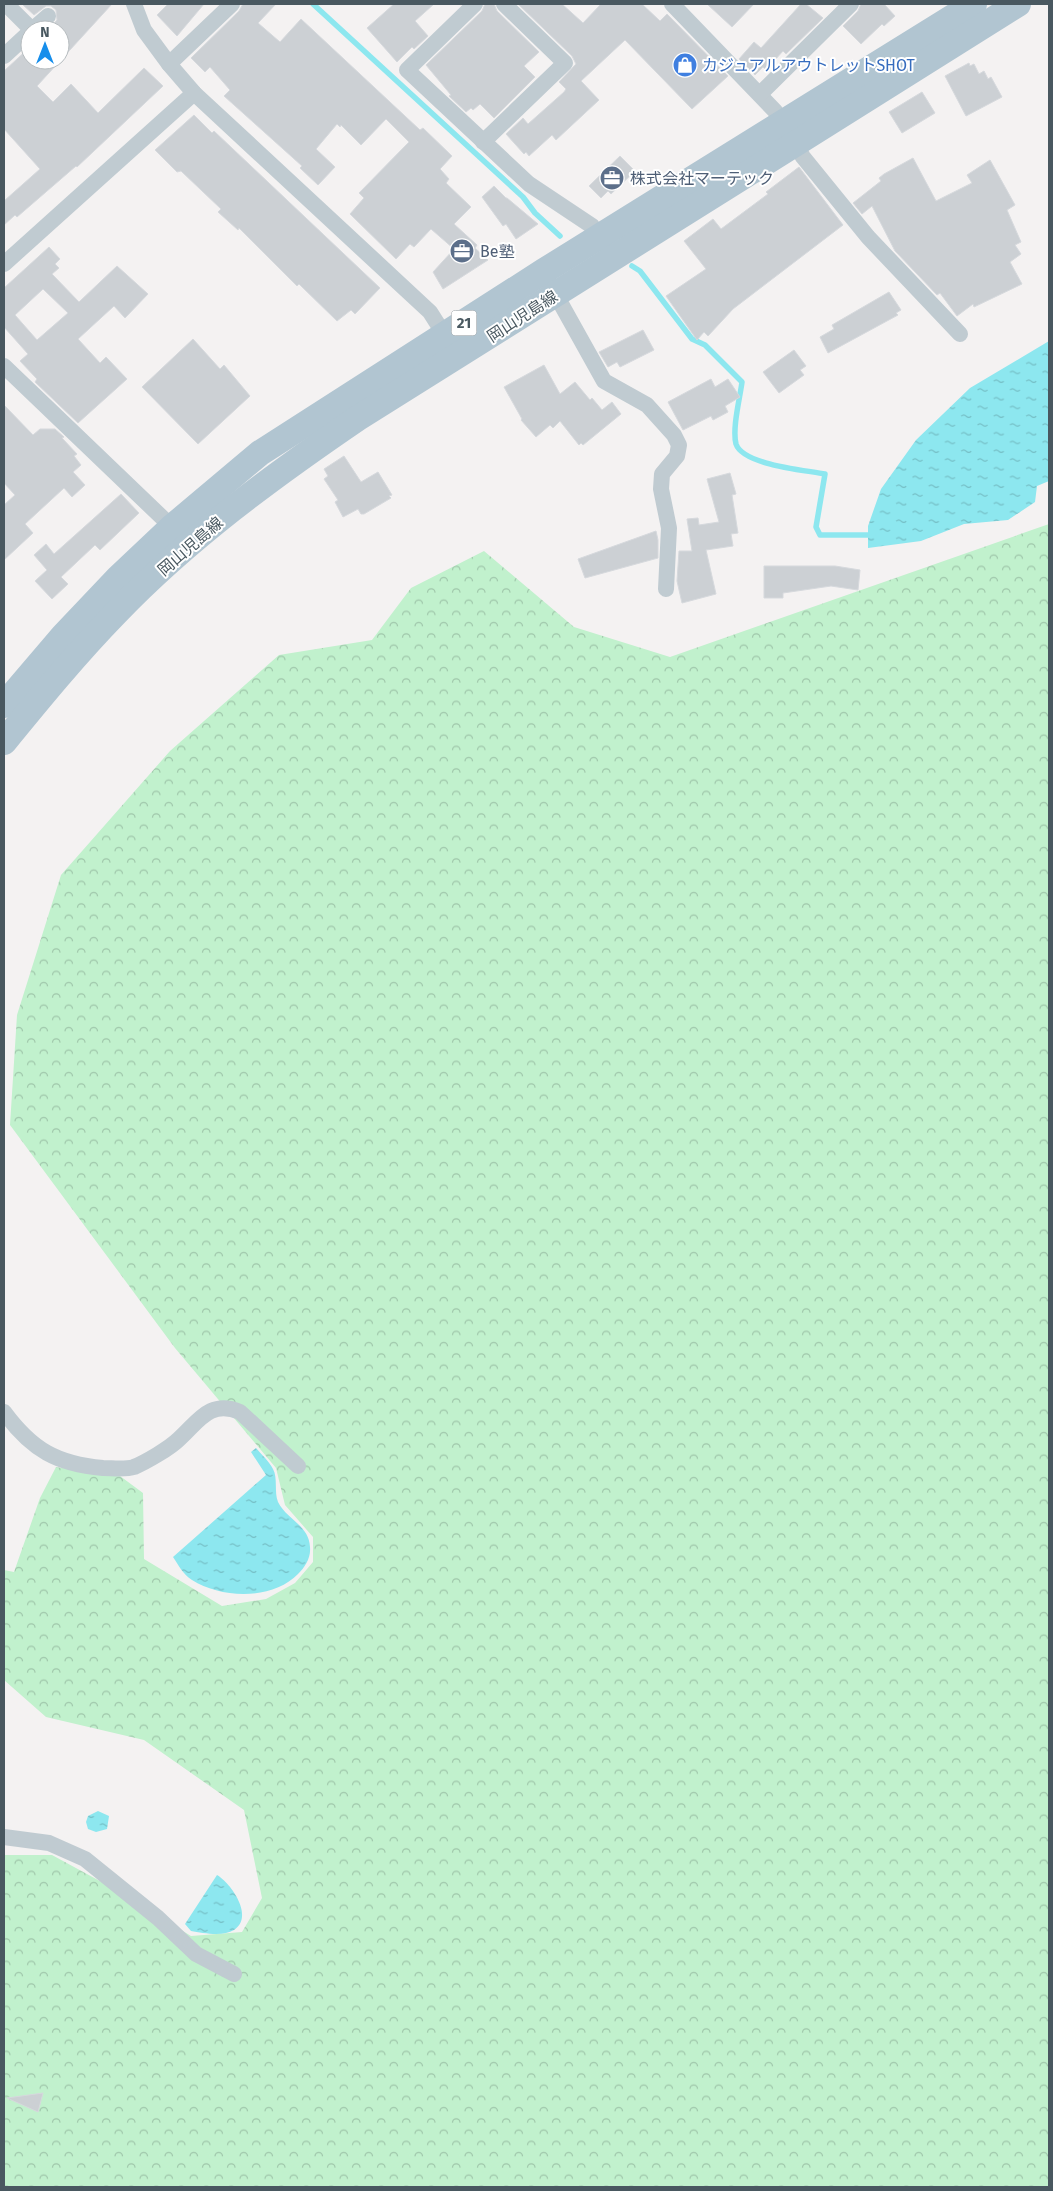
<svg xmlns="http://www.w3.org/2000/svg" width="1053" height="2191" font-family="'Fira Sans','Noto Sans JP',sans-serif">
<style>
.forest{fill:url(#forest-crowns)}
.water{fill:url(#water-ripples)}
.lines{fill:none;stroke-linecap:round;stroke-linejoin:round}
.stream{stroke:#8de7ef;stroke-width:5.5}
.building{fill:#ccd0d4;stroke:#d6d9dd;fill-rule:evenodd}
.street{stroke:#c0cbd1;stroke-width:16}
.primary{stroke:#b1c5d1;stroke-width:26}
.labels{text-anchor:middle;stroke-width:4;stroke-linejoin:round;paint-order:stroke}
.shield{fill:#fff;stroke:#808a90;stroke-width:1}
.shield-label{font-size:15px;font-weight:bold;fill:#495860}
.shop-label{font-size:16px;fill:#366cbe;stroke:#fff;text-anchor:start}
.service-label{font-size:16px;fill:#4e5e75;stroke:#fff;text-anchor:start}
.street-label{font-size:16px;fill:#495860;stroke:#fff}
</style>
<defs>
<pattern id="forest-crowns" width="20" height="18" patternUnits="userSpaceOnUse" patternTransform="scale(1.25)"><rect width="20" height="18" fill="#c1f1cd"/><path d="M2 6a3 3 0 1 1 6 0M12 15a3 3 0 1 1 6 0" fill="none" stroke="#9fc6aa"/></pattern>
<pattern id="water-ripples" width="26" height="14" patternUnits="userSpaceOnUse" patternTransform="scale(1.25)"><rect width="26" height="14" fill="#8de7ef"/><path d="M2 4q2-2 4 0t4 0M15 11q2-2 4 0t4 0" fill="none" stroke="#75bec5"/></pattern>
</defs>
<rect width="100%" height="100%" fill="#f4f2f2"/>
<!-- forest -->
<polygon class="forest" points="1049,524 1049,2187 4,2187 4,1855 52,1855 109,1886 191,1936 242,1932 262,1898 244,1810 144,1740 46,1717 4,1680 4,1570 14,1572 40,1498 56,1467 120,1476 143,1493 144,1559 222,1606 266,1599 295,1583 313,1562 313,1537 285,1505 276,1468 175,1348 10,1125 17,1015 61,875 170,751 279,655 372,640 411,588 484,551 574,627 670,657"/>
<!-- water -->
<g class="water">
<polygon points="1049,341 1049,481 1037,486 1035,502 1008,520 964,524 921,541 868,548 868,526 881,489 916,440 970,388"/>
<path d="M256,1448C261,1454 269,1461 273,1469C278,1478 274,1492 278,1502C287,1520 309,1525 310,1547C311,1558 305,1567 298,1574C273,1600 222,1599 192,1580C183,1574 179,1566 173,1557L266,1475L251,1452Z"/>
<polygon points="98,1811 109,1816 107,1829 96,1832 88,1829 86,1822 88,1816"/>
<path d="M217,1875C231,1883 255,1917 234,1930C223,1937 203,1933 191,1931L185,1924Z"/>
</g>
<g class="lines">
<!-- stream -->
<g class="stream">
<polyline points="313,4 523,197 535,213 560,236"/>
<path d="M632,266L640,271L692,339L705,345L742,382C740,398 732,428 736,444C743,465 805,470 825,474L816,527L820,535H873"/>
</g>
</g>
<!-- building -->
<g class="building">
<polygon points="22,4 112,4 37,86 53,102 71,84 98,113 144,68 163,86 77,167 76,166 17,217 15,215 4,225 4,201 40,169 4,129 4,71 30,47 30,60 60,60 60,30 49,29 57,20 56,10 51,6 46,6 34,15"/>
<polygon points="168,4 204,4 177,36 157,15"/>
<polygon points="243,4 276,4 258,23 280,42 301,19 420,130 423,128 452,156 440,169 449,179 446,183 471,207 454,224 477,245 475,248 488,260 443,289 433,272 454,249 431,229 414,247 410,244 396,259 350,214 364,198 359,193 409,142 386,119 361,145 341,125 340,127 337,124 316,149 335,167 318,185 300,168 302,166 224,96 230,90 210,67 205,72 191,58 239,11"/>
<polygon points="394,4 434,4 415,21 428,36 414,49 412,47 397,62 367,28"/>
<polygon points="485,4 494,4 497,11 539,52 524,66 535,77 494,118 480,104 473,110 471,108 466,112 449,96 451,95 426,65 482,11"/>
<polygon points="518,4 562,4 583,23 601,4 642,4 660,21 667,14 728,76 692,109 625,40 581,81 599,100 556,140 552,135 529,156 526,152 524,154 506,134 523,118 528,124 564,92 566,89 559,82 576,64 572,56"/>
<polygon points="707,4 754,4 732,27"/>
<polygon points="801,4 806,4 823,18 786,54 783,51 766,70 763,67 755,75 739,59 754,42 761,48"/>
<polygon points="861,4 884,4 895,16 884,26 882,24 861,44 843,26 858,11"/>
<polygon points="969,63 970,66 974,64 979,74 984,71 988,79 991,77 1002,97 966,116 945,76"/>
<polygon points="922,92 935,113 902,133 889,112"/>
<polygon points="194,115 212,133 214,131 380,288 355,314 351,310 337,321 299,284 297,286 239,228 238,230 218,212 221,209 181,171 177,172 155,150"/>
<polygon points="620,156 635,171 611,194 608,191 601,198 589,186"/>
<polygon points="913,158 936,201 972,183 967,175 990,160 1015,205 1007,210 1021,242 1015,245 1021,254 1010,262 1022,284 974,307 973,304 957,316 940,293 937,295 895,251 872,206 862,214 853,203 881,181 879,178 884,174"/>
<polygon points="799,167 843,225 733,309 708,336 704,332 697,340 666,296 706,269 684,241 713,219 721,229 768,194 766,192"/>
<polygon points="494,186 506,198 507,198 538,224 516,239 506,224 503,226 482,197"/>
<path d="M49,247L60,259L55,264L59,268L52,274L79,302L117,266L148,294L125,318L114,306L78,339L100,363L106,357L127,379L78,423L35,382L37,379L20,361L28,354L4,327V288ZM43,289L68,313L37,340L15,315Z"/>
<polygon points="889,292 901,310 896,313 898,315 828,353 820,337 834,329 832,325"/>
<polygon points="643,330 654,350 620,367 617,362 608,367 599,352"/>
<polygon points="193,339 220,369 224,365 250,396 198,444 142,387"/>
<polygon points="794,350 806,366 800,370 804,375 779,393 763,372"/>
<polygon points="544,365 560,394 575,382 590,400 592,398 602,410 612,402 621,414 583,445 581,443 579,445 560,421 553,428 550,425 536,437 521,420 522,419 504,387"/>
<polygon points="711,379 715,387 728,379 740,397 725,406 728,412 713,420 711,416 683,430 668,402"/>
<polygon points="4,405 33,435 40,429 55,429 64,437 62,438 77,454 74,456 81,465 73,472 85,485 72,497 64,488 25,524 33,533 4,560 4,505 15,495 4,483"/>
<polygon points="344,456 361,482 378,472 392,495 389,496 391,498 364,514 361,514 358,509 343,517 335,502 338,500 324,479 328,476 324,469"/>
<polygon points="730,473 736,494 732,495 738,533 731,534 733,546 706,550 716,594 682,603 677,581 679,551 692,551 687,519 698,518 699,525 719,522 707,479"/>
<polygon points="121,494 139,513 100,550 95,545 61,577 68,584 52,599 35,581 47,570 34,555 46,544 54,554"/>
<polygon points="656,531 658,540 658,558 585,578 578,559"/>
<polygon points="764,566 835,566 860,570 858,590 831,586 783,593 783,598 764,598"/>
<polygon points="43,2093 38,2112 7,2098"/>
</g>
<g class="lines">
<!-- street -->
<g class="street">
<polyline points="6,4 32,30 48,16"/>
<polyline points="134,4 144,30 169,64 194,93 430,312 449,342"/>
<polyline points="475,4 407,70 529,184 592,226 603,244"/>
<polyline points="672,4 775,111 803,157 868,237 960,334"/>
<polyline points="4,56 30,32"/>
<polyline points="169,64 232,4"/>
<polyline points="760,94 851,4"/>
<polyline points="483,142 565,63 504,4"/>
<polyline points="4,264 194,93"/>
<polyline points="551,286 604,381 647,405 674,435 679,445 677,456 662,474 661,489 669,528 666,589"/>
<polyline points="4,366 172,527"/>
<path d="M4,1412C32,1450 57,1464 103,1468C112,1468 125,1470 134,1467C146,1462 170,1448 179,1439C198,1422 210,1399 240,1412L298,1466"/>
<polyline points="4,1837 49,1843 85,1859 158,1918 196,1954 234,1974"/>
</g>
<!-- primary -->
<g class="primary">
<polyline points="4,705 63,636 118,578 172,527 260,453 544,271 974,4"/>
<path d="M4,742C40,698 76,654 116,613C188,538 273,476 358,418L1018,4"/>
</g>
</g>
<!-- icons -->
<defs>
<symbol id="shop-disc" viewBox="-11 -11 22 22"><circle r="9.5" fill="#3f7fe0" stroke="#fff"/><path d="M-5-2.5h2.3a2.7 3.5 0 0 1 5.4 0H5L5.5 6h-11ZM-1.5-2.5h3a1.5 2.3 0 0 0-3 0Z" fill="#fff"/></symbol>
<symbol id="office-disc" viewBox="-11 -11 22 22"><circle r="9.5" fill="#5c6f8a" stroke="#fff"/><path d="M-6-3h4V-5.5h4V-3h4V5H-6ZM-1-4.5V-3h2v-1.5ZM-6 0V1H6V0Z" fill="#fff"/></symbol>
</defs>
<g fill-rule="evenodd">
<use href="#shop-disc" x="671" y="51" width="28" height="28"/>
<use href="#office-disc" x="598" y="164" width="28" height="28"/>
<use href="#office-disc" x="448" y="237" width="28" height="28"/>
</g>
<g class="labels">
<!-- shield labels -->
<rect class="shield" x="451.5" y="310.5" width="25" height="25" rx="4"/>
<g class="shield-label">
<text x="464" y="328">21</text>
</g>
<!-- shop labels -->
<g class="shop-label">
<text x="702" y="71">カジュアルアウトレットSHOT</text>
</g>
<!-- service labels -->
<g class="service-label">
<text x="630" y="184">株式会社マーテック</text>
<text x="480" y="257">Be塾</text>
</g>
<!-- street labels -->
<g class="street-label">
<text transform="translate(522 316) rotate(-33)" y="6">岡山児島線</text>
<text transform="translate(190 546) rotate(-41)" y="6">岡山児島線</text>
</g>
</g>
<!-- border -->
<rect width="1053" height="2191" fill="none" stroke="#495860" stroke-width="10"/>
<!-- north arrow -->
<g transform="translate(45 45)"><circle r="24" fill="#ffffff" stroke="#b6bcbf"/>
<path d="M0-4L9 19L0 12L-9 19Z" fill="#168eeb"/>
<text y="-8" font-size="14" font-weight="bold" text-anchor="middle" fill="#495860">N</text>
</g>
</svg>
